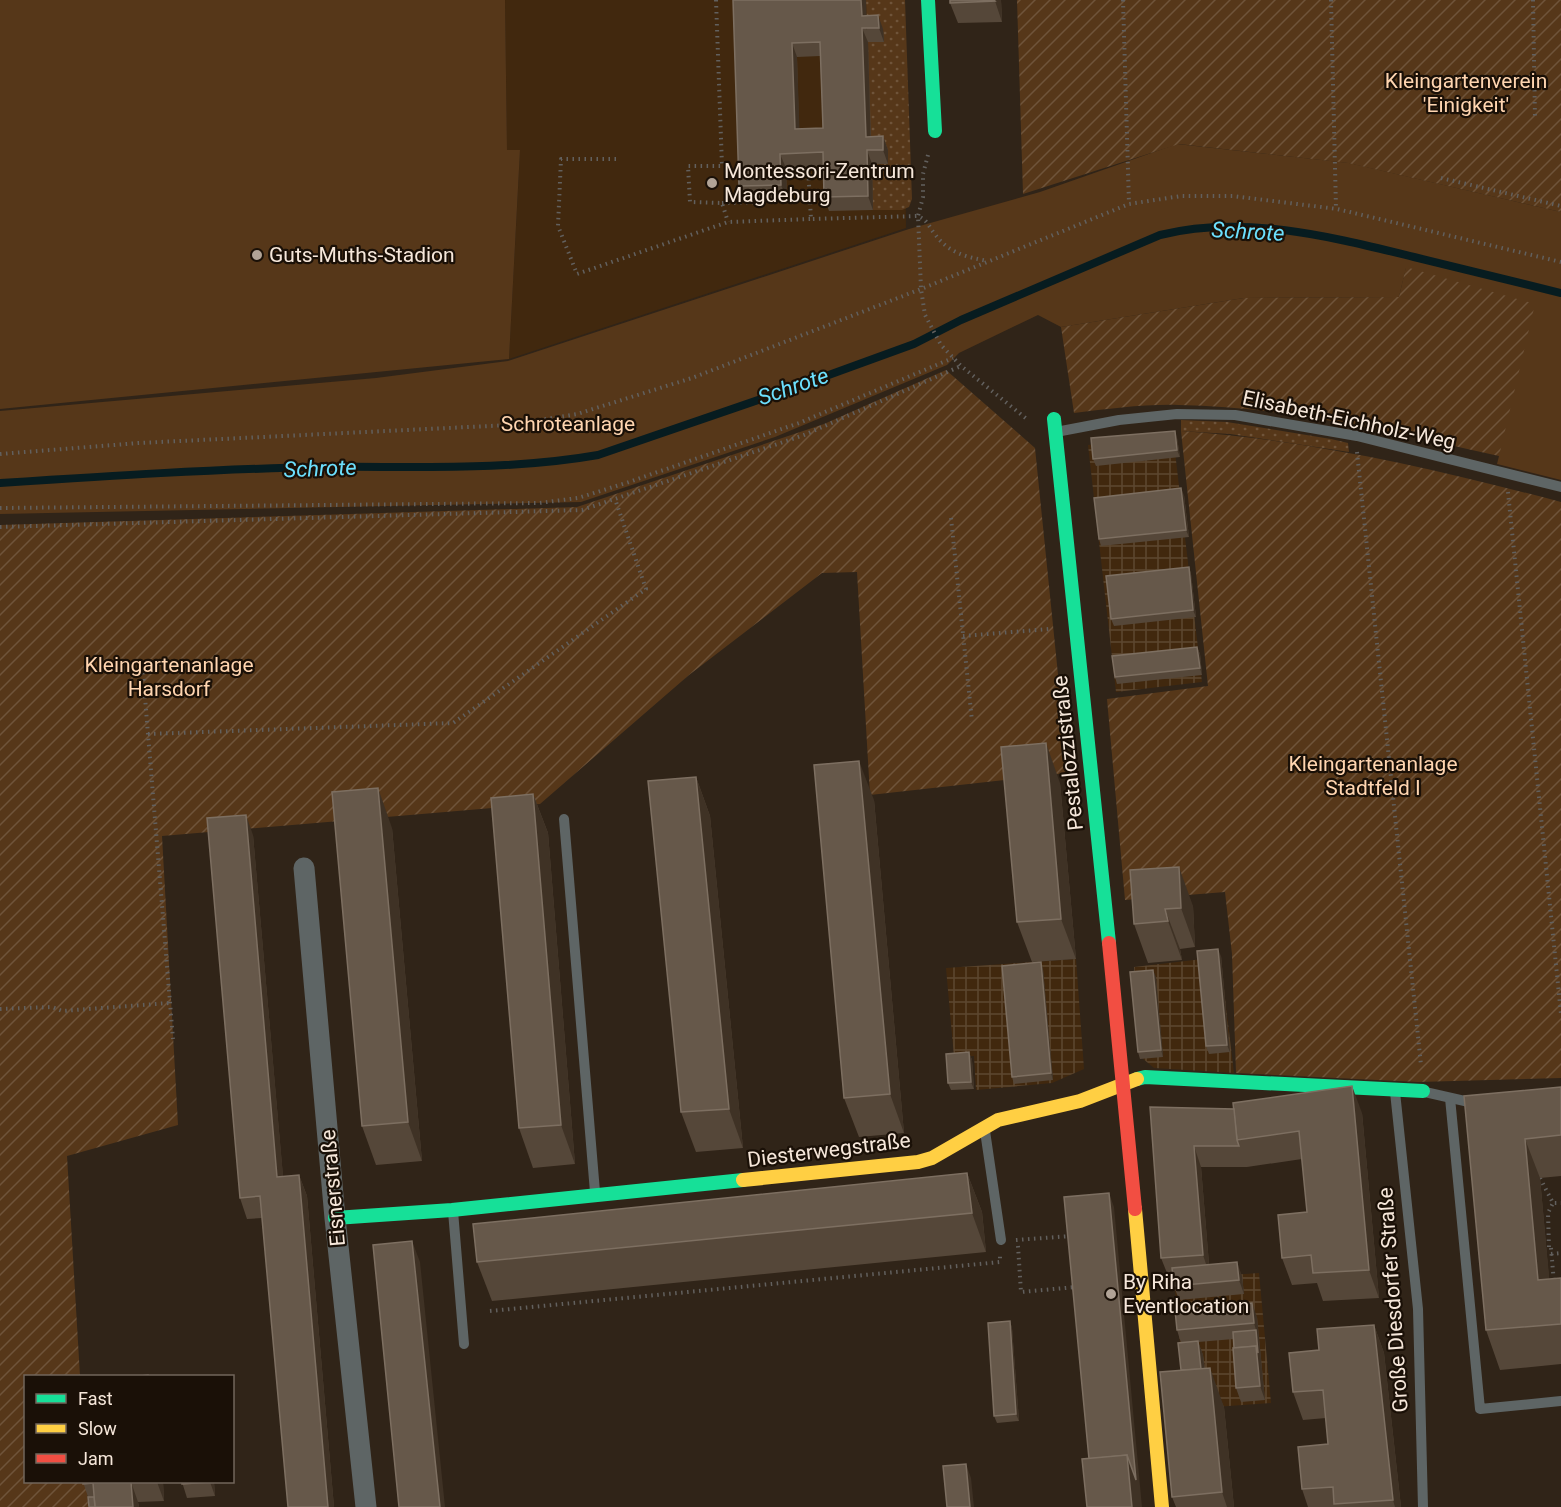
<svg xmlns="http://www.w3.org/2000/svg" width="1561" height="1507" font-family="Roboto,sans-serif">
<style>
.built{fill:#41280e}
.industrial{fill:url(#industrial-grid)}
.grass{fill:url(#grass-dots)}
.park{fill:#563719}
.garden{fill:url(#garden-furrows)}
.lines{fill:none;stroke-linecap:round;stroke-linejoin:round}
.stream{stroke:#071c20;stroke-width:8}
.path{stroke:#62605e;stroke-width:4;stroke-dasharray:1.5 4.5;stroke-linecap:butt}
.lane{stroke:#5e6565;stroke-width:10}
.street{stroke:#5e6565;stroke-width:21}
.fast{stroke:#16e098;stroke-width:14}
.slow{stroke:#ffcf43;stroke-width:14}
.jam{stroke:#f24e42;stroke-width:14}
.wall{fill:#554739;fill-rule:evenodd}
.shaded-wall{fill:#3f3225}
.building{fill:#66584a;stroke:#7d6f61;stroke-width:1.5;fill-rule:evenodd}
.poi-dot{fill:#b1a396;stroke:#1a1007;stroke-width:2}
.labels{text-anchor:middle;stroke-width:4.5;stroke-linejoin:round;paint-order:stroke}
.park-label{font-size:21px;fill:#ffd5b0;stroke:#1a1007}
.poi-label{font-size:21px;fill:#f6e7da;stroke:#1a1007;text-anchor:start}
.street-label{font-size:21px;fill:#f6e7da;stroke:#1a1007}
.water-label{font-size:22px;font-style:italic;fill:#6ce0fe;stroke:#1a1007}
</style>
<defs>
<pattern id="industrial-grid" width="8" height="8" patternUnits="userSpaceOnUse" patternTransform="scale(1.5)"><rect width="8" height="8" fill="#41280e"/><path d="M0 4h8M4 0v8" fill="none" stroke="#5d4730"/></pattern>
<pattern id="grass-dots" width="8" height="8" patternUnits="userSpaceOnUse" patternTransform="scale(1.5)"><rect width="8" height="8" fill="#563719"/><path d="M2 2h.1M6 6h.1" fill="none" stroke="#6f543a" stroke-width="1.8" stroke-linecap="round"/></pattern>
<pattern id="garden-furrows" width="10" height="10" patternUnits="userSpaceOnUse" patternTransform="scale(1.5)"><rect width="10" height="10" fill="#563719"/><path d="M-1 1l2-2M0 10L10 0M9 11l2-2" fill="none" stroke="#6f543a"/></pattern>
</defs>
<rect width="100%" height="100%" fill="#302418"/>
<!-- built -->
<polygon class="built" points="505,0 903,0 906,228 509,359 520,151 507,151"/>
<!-- industrial -->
<g class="industrial">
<polygon points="1173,435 1202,682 1116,692 1088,445"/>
<polygon points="1220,957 1234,1073 1154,1068 1142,1058 1134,967"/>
<polygon points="1076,959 1084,1069 1052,1083 976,1090 974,1056 954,1057 946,968"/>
<polygon points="1259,1273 1271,1403 1186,1409 1174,1279"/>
</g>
<!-- grass -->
<g class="grass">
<polygon points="866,0 905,0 912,199 909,207 902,210 873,210 872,164 888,163 871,151 868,42 884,42 883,29 867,30"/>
<polygon points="1181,420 1227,422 1331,439 1348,443 1349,452 1230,434 1181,431"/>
</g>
<!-- park -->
<g class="park">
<polygon points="0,0 505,0 507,150 520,150 509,359 0,409"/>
<polygon points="1177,144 1349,163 1561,212 1561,480 1497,464 1499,456 1406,268 1399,297 1244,298 1061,327 1038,315 959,353 947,365 775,437 581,502 0,514 0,411 376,378 508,361 909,229 1040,192"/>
</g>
<!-- garden -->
<g class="garden">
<polygon points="1017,0 1561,0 1561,212 1348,163 1179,144 1023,194"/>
<path d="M1406,267L1535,304L1499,456C1394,432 1287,407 1179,405C1144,404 1109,409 1074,413L1061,327L1244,298L1399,297Z"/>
<polygon points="946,370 1035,448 1068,773 870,795 857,572 822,573 689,675 540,804 162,836 178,1125 67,1156 80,1376 26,1376 26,1482 87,1482 88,1507 0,1507 0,525 577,507 824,424"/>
<path d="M1181,431C1310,440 1436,469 1561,502V1078L1418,1082L1236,1073L1232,954L1225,892L1125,900L1107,699L1208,686Z"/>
</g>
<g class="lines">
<!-- stream -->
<path class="stream" d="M0,483C107,476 214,469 322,467C413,466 507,471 598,455L793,388L914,344L961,320L1160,235C1244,214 1332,237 1414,257C1463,269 1512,281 1561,293"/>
<!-- path -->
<g class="path">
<polyline points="716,0 722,166 688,166 690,202 722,203 728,222"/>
<polyline points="1123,0 1129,204"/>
<polyline points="1331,0 1336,209"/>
<polyline points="1533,0 1535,118"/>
<polyline points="928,155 923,174 923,197 918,216 921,289 925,315 941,345 961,366 1028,420"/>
<polyline points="616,159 561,159 558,226 577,274 728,222 811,219"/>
<path d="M808,167L811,219L918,216C927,220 928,225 934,233C948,253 966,257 988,261"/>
<polyline points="1441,178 1561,206"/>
<polyline points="722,203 766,202 766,199"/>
<polyline points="1357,452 1421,1065"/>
<polyline points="0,454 139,443 510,425 577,414 692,378 921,289 1129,204 1181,196 1233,196 1337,209 1561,262"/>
<polyline points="1508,492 1561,1014"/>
<polyline points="0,508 539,503 578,498 626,483 799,423 953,358"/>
<polyline points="951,518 972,721"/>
<polyline points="0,527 582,510 804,435 961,366"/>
<polyline points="963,636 1049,629"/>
<polyline points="143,673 173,1039"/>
<polyline points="148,734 453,723 646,589 615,499"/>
<polyline points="0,1009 52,1007 62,1011 169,1003"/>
<polyline points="1540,1178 1553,1203 1561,1203"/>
<polyline points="1016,1240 1071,1236"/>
<polyline points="1018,1246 1021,1292 1076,1287"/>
<polyline points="1549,1247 1548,1213 1553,1203"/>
<polyline points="1551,1248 1554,1283"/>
<polyline points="1551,1254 1561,1253"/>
<polyline points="490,1311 1000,1262 1000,1255"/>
</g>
<!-- lane -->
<g class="lane">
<polyline points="1056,432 1119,420 1177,414 1235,415 1357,436 1561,487"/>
<polyline points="564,819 595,1192"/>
<polyline points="1395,1092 1418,1309 1423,1507"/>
<polyline points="1425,1092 1469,1102 1477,1101"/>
<polyline points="1450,1098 1480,1409 1561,1401"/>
<polyline points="985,1131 1001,1240"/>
<polyline points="453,1211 464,1344"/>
</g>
<!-- street -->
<polyline class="street" points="304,868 335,1218 366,1507"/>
<!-- fast -->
<g class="fast">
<polyline points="928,0 935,131"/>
<polyline points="1054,419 1109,943"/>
<polyline points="1137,1079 1145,1077 1423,1091"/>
<polyline points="335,1218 452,1210 743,1180"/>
</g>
<!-- slow -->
<g class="slow">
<polyline points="743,1180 918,1162 932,1158 998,1120 1080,1101 1137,1079"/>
<polyline points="1135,1209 1162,1507"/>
</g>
<!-- jam -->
<polyline class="jam" points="1109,943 1135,1209"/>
</g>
<!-- wall -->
<g class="wall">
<path d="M733,0L867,15L883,29L884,42H868L871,137L883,136L888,150V164H872L873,210L829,211L824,197L823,166L786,168L787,199L744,200L739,186ZM820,56L823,128L799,129L797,57Z"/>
<polygon points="1001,0 1002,22 958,23 950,3"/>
<polygon points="1177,438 1180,457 1096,466 1093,459"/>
<polygon points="1184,495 1189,537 1101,546 1099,539"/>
<polygon points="1189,567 1191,574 1196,617 1114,626 1111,619"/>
<polygon points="1197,647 1200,654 1202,675 1117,684 1115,677"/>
<polygon points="696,777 710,816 743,1148 696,1152 681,1112"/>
<polygon points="1060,783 1076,959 1032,962 1017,922"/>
<polygon points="533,794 548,833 575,1164 533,1168 519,1128"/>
<polygon points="874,800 904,1133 859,1137 844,1098"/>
<polygon points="392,828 422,1161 376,1165 362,1126"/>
<polygon points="253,835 283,1177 299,1175 307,1196 334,1507 288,1507 262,1218 247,1219 240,1198"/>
<polygon points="1130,870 1193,906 1195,947 1180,949 1182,960 1148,963 1134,924"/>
<polygon points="1221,956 1230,1052 1209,1054 1206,1046"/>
<polygon points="1043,969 1053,1080 1014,1084 1012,1077"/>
<polygon points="1156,977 1163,1057 1140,1059 1138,1052"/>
<polygon points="969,1052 972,1060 974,1089 951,1090 948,1083"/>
<polygon points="1561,1087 1561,1176 1540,1178 1549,1279 1561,1278 1561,1364 1500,1370 1486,1330 1464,1096"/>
<polygon points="1150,1107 1362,1113 1379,1298 1323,1301 1317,1283 1292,1285 1282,1258 1307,1212 1302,1159 1247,1167 1201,1167 1209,1264 1242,1276 1244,1294 1179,1300 1174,1286 1173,1278 1169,1278 1161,1258"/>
<polygon points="967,1173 982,1212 986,1252 492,1301 477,1262"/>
<polygon points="1257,1317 1265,1400 1241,1402 1236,1388 1234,1339 1198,1342 1203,1355 1205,1368 1224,1407 1234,1507 1176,1507 1172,1497 1181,1370 1181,1343 1177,1330"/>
<polygon points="1010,1321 1012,1328 1019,1421 997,1423 994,1416"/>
<polygon points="1374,1325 1384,1353 1401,1507 1308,1507 1302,1489 1328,1444 1326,1418 1303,1420 1293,1392 1319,1350"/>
<polygon points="83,1482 163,1482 164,1501 138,1502 139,1507 89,1507 88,1497"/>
<polygon points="182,1482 214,1482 215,1496 187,1498"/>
</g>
<!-- shaded-wall -->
<g class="shaded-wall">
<polygon points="861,0 866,0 867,30 862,16"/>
<polygon points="994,0 1001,0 1002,22 995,1"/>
<polygon points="878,15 883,29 884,42 879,28"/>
<polygon points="862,28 868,42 871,151 866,137"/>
<polygon points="792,43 797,57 800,143 795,129"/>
<polygon points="883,136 888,150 888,164 883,150"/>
<polygon points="867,150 872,164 873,210 868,196"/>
<polygon points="780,154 786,168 787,199 781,185"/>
<polygon points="1175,431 1177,438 1180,457 1177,450"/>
<polygon points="1181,488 1184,495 1189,537 1186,530"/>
<polygon points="1189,567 1191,574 1196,617 1193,610"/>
<polygon points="1197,647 1200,654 1202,675 1200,668"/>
<polygon points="1046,743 1060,783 1076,959 1061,919"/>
<polygon points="859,761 874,800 904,1133 890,1094"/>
<polygon points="696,777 710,816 743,1148 729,1109"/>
<polygon points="378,788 392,828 422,1161 408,1122"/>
<polygon points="533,794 548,833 575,1164 561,1125"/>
<polygon points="246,815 253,835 285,1198 277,1177"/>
<polygon points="1179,867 1193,906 1195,947 1181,908"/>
<polygon points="1165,909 1180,949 1182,960 1168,921"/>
<polygon points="1218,949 1221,956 1230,1052 1227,1045"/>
<polygon points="1041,962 1043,969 1053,1080 1051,1073"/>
<polygon points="1153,970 1156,977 1163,1057 1161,1050"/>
<polygon points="969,1052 972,1060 974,1089 971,1082"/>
<polygon points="1352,1086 1362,1113 1379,1298 1369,1270"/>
<polygon points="1525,1139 1540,1178 1553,1319 1538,1280"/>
<polygon points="1194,1146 1201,1167 1210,1276 1203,1255"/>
<polygon points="967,1173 982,1212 986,1252 972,1213"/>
<polygon points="299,1175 307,1196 334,1507 328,1507"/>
<polygon points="1109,1193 1114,1207 1142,1507 1132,1507 1127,1455"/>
<polygon points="412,1241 420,1262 445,1507 440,1507"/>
<polygon points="1237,1262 1242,1276 1244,1294 1239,1280"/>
<polygon points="1252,1303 1257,1317 1265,1400 1260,1386 1256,1346 1256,1330 1254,1323"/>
<polygon points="1010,1321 1012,1328 1019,1421 1016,1414"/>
<polygon points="1374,1325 1384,1353 1401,1507 1395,1507 1393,1500"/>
<polygon points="1198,1341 1203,1355 1208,1404 1203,1390"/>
<polygon points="1210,1368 1224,1407 1234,1507 1227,1507 1222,1492"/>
<polygon points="966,1464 971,1478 974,1507 970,1507"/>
<polygon points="131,1482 138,1502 139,1507 133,1507"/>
<polygon points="157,1482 163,1482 164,1501"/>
<polygon points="210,1482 214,1482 215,1496"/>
</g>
<!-- building -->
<g class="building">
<path d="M733,0H861L862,16L878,15L879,28H862L866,137L883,136V150H867L868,196L824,197L823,152L780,154L781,185L739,186ZM820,42L823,128L795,129L792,43Z"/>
<polygon points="950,0 994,0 995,1 950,3"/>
<polygon points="1175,431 1177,450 1093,459 1091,438"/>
<polygon points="1181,488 1186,530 1099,539 1094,498"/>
<polygon points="1189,567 1193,610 1111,619 1106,576"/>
<polygon points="1197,647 1200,668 1115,677 1112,656"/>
<polygon points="1046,743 1061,919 1017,922 1001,747"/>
<polygon points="859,761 890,1094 844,1098 814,765"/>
<polygon points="696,777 729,1109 681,1112 648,781"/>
<polygon points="378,788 408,1122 362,1126 332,792"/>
<polygon points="533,794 561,1125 519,1128 491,798"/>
<polygon points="246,815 277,1177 299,1175 328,1507 288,1507 260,1196 240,1198 207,818"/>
<polygon points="1179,867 1181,908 1165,909 1168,921 1134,924 1130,870"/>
<polygon points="1218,949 1227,1045 1206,1046 1197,951"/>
<polygon points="1041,962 1051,1073 1012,1077 1002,966"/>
<polygon points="1153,970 1161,1050 1138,1052 1130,972"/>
<polygon points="969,1052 971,1082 948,1083 946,1054"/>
<polygon points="1352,1086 1369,1270 1313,1273 1311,1255 1282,1258 1278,1215 1307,1212 1299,1131 1237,1140 1233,1103"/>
<polygon points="1561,1087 1561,1135 1525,1139 1538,1280 1561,1278 1561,1324 1486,1330 1464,1096"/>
<polygon points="1150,1107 1234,1109 1237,1140 1239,1146 1194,1146 1203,1255 1161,1258"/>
<polygon points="967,1173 972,1213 477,1262 473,1224"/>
<polygon points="1109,1193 1136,1480 1127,1455 1089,1459 1064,1197"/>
<polygon points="412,1241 440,1507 399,1507 373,1245"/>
<polygon points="1237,1262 1239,1280 1174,1286 1172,1268"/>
<polygon points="1252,1303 1254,1323 1177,1330 1175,1310"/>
<polygon points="1010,1321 1016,1414 994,1416 988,1323"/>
<polygon points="1374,1325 1393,1500 1334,1504 1333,1487 1302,1489 1298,1447 1328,1444 1323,1390 1293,1392 1289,1353 1319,1350 1317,1329"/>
<polygon points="1256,1330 1258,1353 1256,1346 1234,1348 1233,1332"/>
<polygon points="1198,1341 1201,1369 1181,1370 1178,1343"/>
<polygon points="1256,1346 1260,1386 1236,1388 1233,1348"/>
<polygon points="1210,1368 1222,1492 1172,1497 1160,1372"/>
<polygon points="148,1375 148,1377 132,1377"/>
<polygon points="1127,1455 1132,1507 1087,1507 1082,1459"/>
<polygon points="966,1464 970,1507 947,1507 943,1466"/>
<polygon points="83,1482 131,1482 133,1507 95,1507 93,1483 83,1484"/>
<polygon points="182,1482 210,1482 182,1484"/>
<polygon points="88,1497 94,1497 95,1507 89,1507"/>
</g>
<!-- markers -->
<g class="poi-dot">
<circle cx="712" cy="183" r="6"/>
<circle cx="257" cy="255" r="6"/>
<circle cx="1111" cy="1294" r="6"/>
</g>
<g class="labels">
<!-- park labels -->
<g class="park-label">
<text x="1466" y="88">Kleingartenverein<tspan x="1466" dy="24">'Einigkeit'</tspan></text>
<text x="568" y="431">Schroteanlage</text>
<text x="169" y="672">Kleingartenanlage<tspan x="169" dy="24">Harsdorf</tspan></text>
<text x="1373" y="771">Kleingartenanlage<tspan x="1373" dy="24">Stadtfeld I</tspan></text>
</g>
<!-- poi labels -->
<g class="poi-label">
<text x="724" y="178">Montessori-Zentrum<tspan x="724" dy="24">Magdeburg</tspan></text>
<text x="269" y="262">Guts-Muths-Stadion</text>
<text x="1123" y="1289">By Riha<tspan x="1123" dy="24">Eventlocation</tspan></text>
</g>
<!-- street labels -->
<g class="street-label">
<text transform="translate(1349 420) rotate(12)" y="7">Elisabeth-Eichholz-Weg</text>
<text transform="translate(1068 753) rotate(-96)" y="7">Pestalozzistraße</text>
<text transform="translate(829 1150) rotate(-7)" y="7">Diesterwegstraße</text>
<text transform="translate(333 1188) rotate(-95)" y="7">Eisnerstraße</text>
<text transform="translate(1393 1300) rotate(-94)" y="7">Große Diesdorfer Straße</text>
</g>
<!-- water labels -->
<g class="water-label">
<text transform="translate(1248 231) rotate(3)" y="8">Schrote</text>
<text transform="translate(793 386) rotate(-19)" y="8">Schrote</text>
<text transform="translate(320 468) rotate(-2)" y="8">Schrote</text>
</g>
</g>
<!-- legend -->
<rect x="24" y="1375" width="210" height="108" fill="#1a1007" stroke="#72665b" stroke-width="1.5"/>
<rect x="36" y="1394" width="30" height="9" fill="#16e098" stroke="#72665b" stroke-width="1.5"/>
<text x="78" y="1405" font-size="18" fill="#f6e7da">Fast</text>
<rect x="36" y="1424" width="30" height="9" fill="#ffcf43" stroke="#72665b" stroke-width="1.5"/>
<text x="78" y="1435" font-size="18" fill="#f6e7da">Slow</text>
<rect x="36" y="1454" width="30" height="9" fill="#f24e42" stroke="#72665b" stroke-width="1.5"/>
<text x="78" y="1465" font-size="18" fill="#f6e7da">Jam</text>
</svg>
